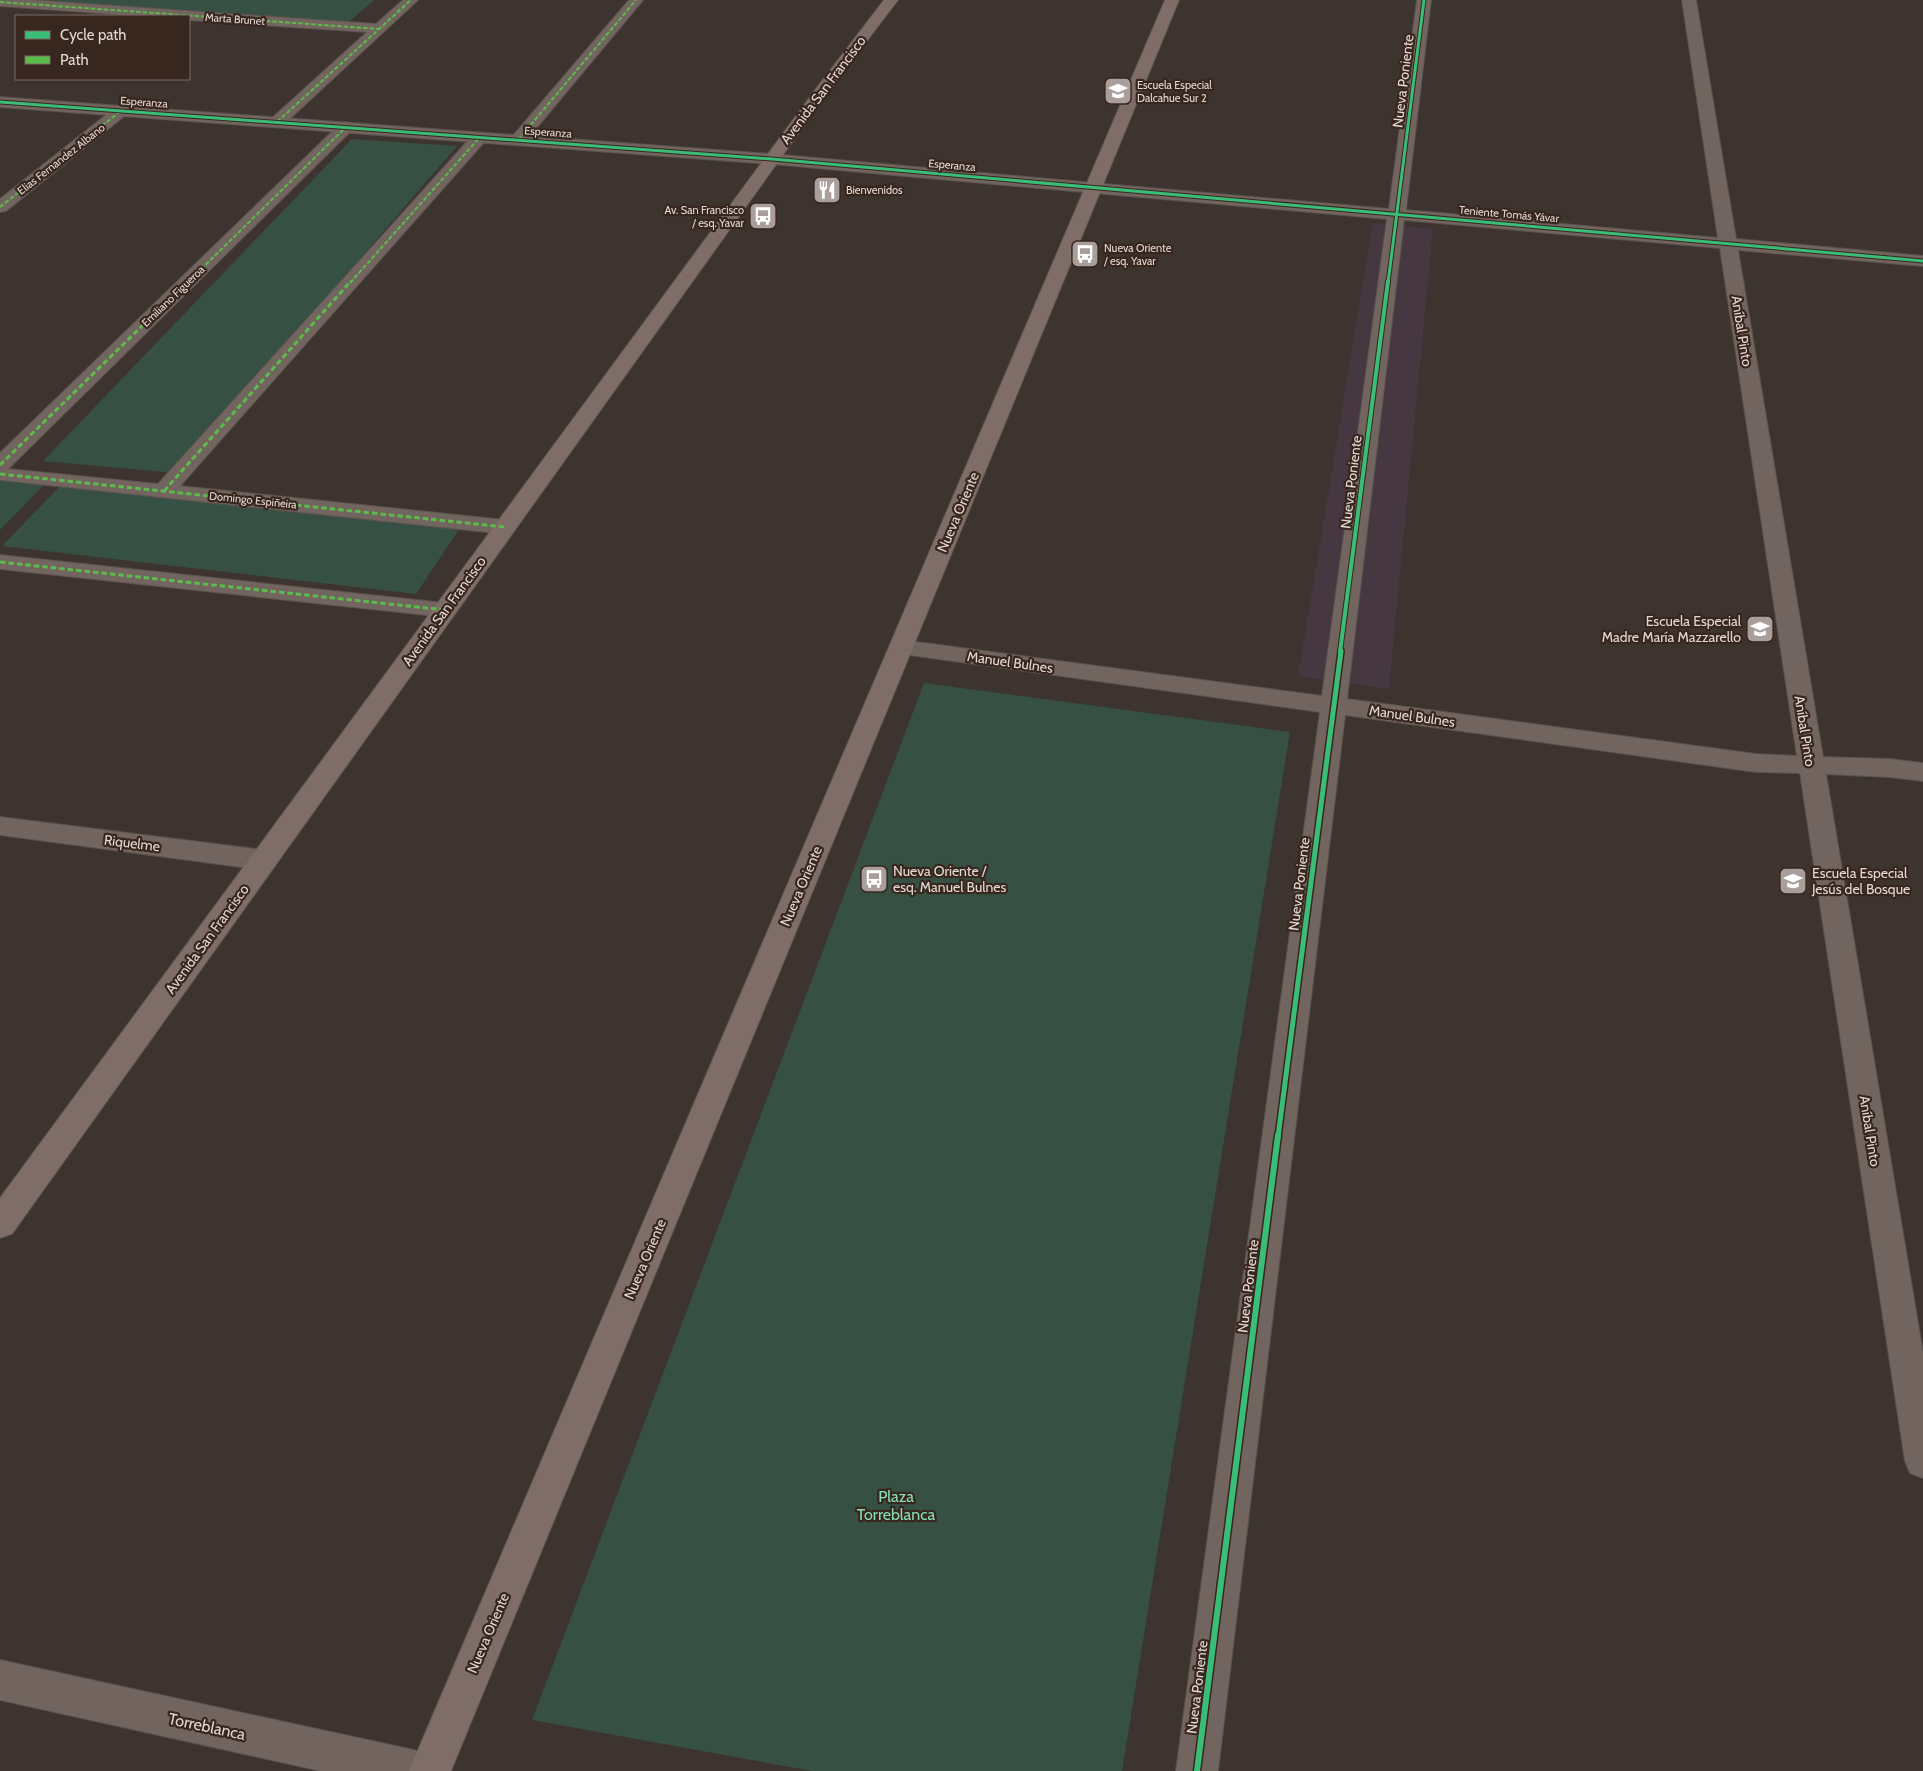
<svg xmlns="http://www.w3.org/2000/svg" width="1923" height="1771" font-family="Cabin,sans-serif">
<style>
.commercial{fill:#473741}
.green{fill:#365043}
.lines{fill:none;stroke-linecap:round;stroke-linejoin:round}
.minor-casing{stroke:#5a514d;stroke-width:2}
.tertiary-casing{stroke:#5a514d;stroke-width:2}
.secondary-casing{stroke:#5a514d;stroke-width:2}
.minor{fill:#72645e;fill-rule:evenodd}
.tertiary{fill:#72645e;fill-rule:evenodd}
.secondary{fill:#7e6e67;fill-rule:evenodd}
.quiet-far1{stroke:#5cbc4b;stroke-width:2;stroke-dasharray:4.5 2;stroke-linecap:butt}
.quiet{stroke:#5cbc4b;stroke-width:3;stroke-dasharray:5.5 3;stroke-linecap:butt}
.cycleway-far3-casing{stroke:#38271f;stroke-width:5}
.cycleway-far2-casing{stroke:#38271f;stroke-width:6}
.cycleway-far1-casing{stroke:#38271f;stroke-width:8}
.cycleway-casing{stroke:#38271f;stroke-width:9}
.cycleway-far3{stroke:#3abd76;stroke-width:3}
.cycleway-far2{stroke:#3abd76;stroke-width:4}
.cycleway-far1{stroke:#3abd76;stroke-width:5}
.cycleway{stroke:#3abd76;stroke-width:6}
.labels{text-anchor:middle;stroke-width:4.5;stroke-linejoin:round;paint-order:stroke}
.far-street-label{font-size:11px;fill:#e3d7d2;stroke:#38271f}
.far-poi-label{font-size:11px;fill:#e3d7d2;stroke:#38271f;text-anchor:start}
.street-label{font-size:14px;fill:#e3d7d2;stroke:#38271f}
.poi-label{font-size:14px;fill:#e3d7d2;stroke:#38271f;text-anchor:start}
.near-park-label{font-size:16px;fill:#86deb8;stroke:#38271f}
.near-street-label{font-size:16px;fill:#e3d7d2;stroke:#38271f}
</style>
<rect width="100%" height="100%" fill="#3d332f"/>
<!-- commercial -->
<polygon class="commercial" points="1373,223 1433,229 1389,689 1298,676"/>
<!-- green -->
<g class="green">
<polygon points="22,0 374,0 349,22"/>
<polygon points="352,139 457,146 176,473 43,461"/>
<polygon points="0,480 44,485 0,530"/>
<polygon points="62,484 460,528 416,594 2,546"/>
<polygon points="924,683 1290,732 1122,1771 812,1771 532,1720"/>
</g>
<g class="lines">
<defs>
<g id="minor">
<polygon points="0,0 31,0 376,24 403,0 418,0 283,125 271,125 269,122 271,119 367,32 189,20 189,16 141,16 0,6"/>
<polygon points="629,0 643,0 524,143 512,143 510,140 512,137"/>
<path d="M1417,0H1431L1406,210L1718,238L1682,0H1696L1736,239L1923,256V266L1738,250L1823,757L1889,759L1923,763V781L1889,777L1826,774L1923,1353V1478L1910,1473L1905,1461L1800,773L1756,772L1345,715L1218,1771H1176L1320,712L902,654L894,652L890,647L894,642L902,640L1322,696L1387,219L1094,193L1088,192L1086,188L1088,184L1094,183L1389,209ZM1404,220L1720,248L1797,756L1756,754L1347,699Z"/>
<polygon points="122,105 128,107 130,110 128,113 6,211 0,212 0,199 116,107"/>
<polygon points="346,122 352,124 354,127 352,130 8,469 158,484 474,134 486,134 488,137 486,140 180,486 505,520 513,522 516,527 513,532 505,534 0,480 0,453 340,124"/>
<polygon points="0,555 445,603 453,605 457,610 453,615 445,617 0,569"/>
<polygon points="0,817 264,850 274,853 278,860 274,867 264,870 0,835"/>
<polygon points="0,1660 414,1750 429,1756 435,1771 321,1771 0,1700"/>
</g>
<polygon id="tertiary" points="0,97 772,154 1094,183 1100,184 1102,188 1100,192 1094,193 772,164 0,107"/>
<g id="secondary">
<polygon points="884,0 898,0 825,96 12,1234 0,1238 0,1198 815,90"/>
<polygon points="1165,0 1179,0 451,1771 409,1771"/>
</g>
</defs>
<!-- minor casing -->
<use href="#minor" class="minor-casing"/>
<!-- tertiary casing -->
<use href="#tertiary" class="tertiary-casing"/>
<!-- secondary casing -->
<use href="#secondary" class="secondary-casing"/>
<!-- minor -->
<use href="#minor" class="minor"/>
<!-- tertiary -->
<use href="#tertiary" class="tertiary"/>
<!-- secondary -->
<use href="#secondary" class="secondary"/>
<!-- quiet-far1 -->
<g class="quiet-far1">
<polyline points="0,2 379,29"/>
<polyline points="277,122 411,0"/>
<polyline points="518,140 636,0"/>
<polyline points="0,207 122,110"/>
<polyline points="187,283 346,127"/>
<polyline points="350,283 480,137"/>
</g>
<!-- quiet -->
<g class="quiet">
<polyline points="0,465 188,281"/>
<polyline points="0,474 505,527"/>
<polyline points="164,491 351,281"/>
<polyline points="0,562 445,610"/>
</g>
<defs>
<g id="cycleway-far3">
<polyline points="0,102 772,159 1923,261"/>
<polyline points="1388,283 1424,0"/>
</g>
<polyline id="cycleway-far2" points="1340,652 1388,281"/>
<polyline id="cycleway-far1" points="1278,1137 1341,651"/>
<polyline id="cycleway" points="1197,1771 1278,1135"/>
</defs>
<!-- cycleway-far3 casing -->
<use href="#cycleway-far3" class="cycleway-far3-casing"/>
<!-- cycleway-far2 casing -->
<use href="#cycleway-far2" class="cycleway-far2-casing"/>
<!-- cycleway-far1 casing -->
<use href="#cycleway-far1" class="cycleway-far1-casing"/>
<!-- cycleway casing -->
<use href="#cycleway" class="cycleway-casing"/>
<!-- cycleway-far3 -->
<use href="#cycleway-far3" class="cycleway-far3"/>
<!-- cycleway-far2 -->
<use href="#cycleway-far2" class="cycleway-far2"/>
<!-- cycleway-far1 -->
<use href="#cycleway-far1" class="cycleway-far1"/>
<!-- cycleway -->
<use href="#cycleway" class="cycleway"/>
</g>
<!-- icons -->
<defs>
<symbol id="school-square" viewBox="-11 -11 22 22"><rect x="-9" y="-9" width="18" height="18" rx="4" fill="#a99e99" stroke="#38271f"/><path d="M0-5L7-2L0 1L-7-2ZM-4 1L0 2.5L4 1V4Q0 6-4 4Z" fill="#fff"/></symbol>
<symbol id="restaurant-square" viewBox="-11 -11 22 22"><rect x="-9" y="-9" width="18" height="18" rx="4" fill="#a99e99" stroke="#38271f"/><path d="M-5-6h1v4h1v-4h1v4h1v-4h1v5L-1.5 .5V6h-2V.5L-5-1ZM5-6V6H3V1.5H1.5Q1.5-4 5-6Z" fill="#fff"/></symbol>
<symbol id="bus-square" viewBox="-11 -11 22 22"><rect x="-9" y="-9" width="18" height="18" rx="4" fill="#a99e99" stroke="#38271f"/><path d="M-5-6H5V4H4V6H2V4H-2V6H-4V4H-5ZM-3.5-4V0h7V-4ZM-3.5 1.2v1.5H-2V1.2ZM2 1.2v1.5H3.5V1.2Z" fill="#fff"/></symbol>
</defs>
<g fill-rule="evenodd">
<use href="#school-square" x="1102" y="75" width="32" height="32"/>
<use href="#restaurant-square" x="811" y="174" width="32" height="32"/>
<use href="#bus-square" x="747" y="200" width="32" height="32"/>
<use href="#bus-square" x="1069" y="238" width="32" height="32"/>
<use href="#school-square" x="1744" y="613" width="32" height="32"/>
<use href="#bus-square" x="858" y="863" width="32" height="32"/>
<use href="#school-square" x="1777" y="865" width="32" height="32"/>
</g>
<g class="labels">
<!-- far-street labels -->
<g class="far-street-label">
<text transform="translate(235 19) rotate(4)" y="4">Marta Brunet</text>
<text transform="translate(144 102) rotate(4)" y="4">Esperanza</text>
<text transform="translate(548 132) rotate(4)" y="4">Esperanza</text>
<text transform="translate(61 159) rotate(-38)" y="4">Elias Fernandez Albano</text>
<text transform="translate(952 165) rotate(5)" y="4">Esperanza</text>
<text transform="translate(1509 214) rotate(5)" y="4">Teniente Tomás Yávar</text>
<text transform="translate(173 296) rotate(-44)" y="4">Emiliano Figueroa</text>
<text transform="translate(253 500) rotate(6)" y="4">Domingo Espiñeira</text>
</g>
<!-- far-poi labels -->
<g class="far-poi-label">
<text x="1137" y="89">Escuela Especial<tspan x="1137" dy="13">Dalcahue Sur 2</tspan></text>
<text x="846" y="194">Bienvenidos</text>
<text x="744" y="214" text-anchor="end">Av. San Francisco<tspan x="744" dy="13">/ esq. Yavar</tspan></text>
<text x="1104" y="252">Nueva Oriente<tspan x="1104" dy="13">/ esq. Yavar</tspan></text>
</g>
<!-- street labels -->
<g class="street-label">
<text transform="translate(1403 81) rotate(-83)" y="5">Nueva Poniente</text>
<text transform="translate(823 90) rotate(-53)" y="5">Avenida San Francisco</text>
<text transform="translate(1742 331) rotate(81)" y="5">Aníbal Pinto</text>
<text transform="translate(1351 482) rotate(-83)" y="5">Nueva Poniente</text>
<text transform="translate(958 512) rotate(-67)" y="5">Nueva Oriente</text>
<text transform="translate(444 611) rotate(-54)" y="5">Avenida San Francisco</text>
<text transform="translate(1010 662) rotate(8)" y="5">Manuel Bulnes</text>
<text transform="translate(1412 716) rotate(8)" y="5">Manuel Bulnes</text>
<text transform="translate(1805 731) rotate(81)" y="5">Aníbal Pinto</text>
<text transform="translate(132 843) rotate(7)" y="5">Riquelme</text>
<text transform="translate(1299 884) rotate(-83)" y="5">Nueva Poniente</text>
<text transform="translate(801 886) rotate(-67)" y="5">Nueva Oriente</text>
<text transform="translate(207 939) rotate(-54)" y="5">Avenida San Francisco</text>
<text transform="translate(1870 1131) rotate(81)" y="5">Aníbal Pinto</text>
<text transform="translate(645 1259) rotate(-67)" y="5">Nueva Oriente</text>
<text transform="translate(1248 1286) rotate(-83)" y="5">Nueva Poniente</text>
<text transform="translate(488 1633) rotate(-67)" y="5">Nueva Oriente</text>
<text transform="translate(1197 1687) rotate(-83)" y="5">Nueva Poniente</text>
</g>
<!-- poi labels -->
<g class="poi-label">
<text x="1741" y="626" text-anchor="end">Escuela Especial<tspan x="1741" dy="16">Madre María Mazzarello</tspan></text>
<text x="893" y="876">Nueva Oriente /<tspan x="893" dy="16">esq. Manuel Bulnes</tspan></text>
<text x="1812" y="878">Escuela Especial<tspan x="1812" dy="16">Jesús del Bosque</tspan></text>
</g>
<!-- near-park labels -->
<g class="near-park-label">
<text x="896" y="1502">Plaza<tspan x="896" dy="18">Torreblanca</tspan></text>
</g>
<!-- near-street labels -->
<g class="near-street-label">
<text transform="translate(207 1726) rotate(12)" y="6">Torreblanca</text>
</g>
</g>
<!-- legend -->
<rect x="15" y="15" width="175" height="65" fill="#38271f" stroke="#7c6d67"/>
<rect x="25" y="31" width="25" height="8" fill="#3abd76" stroke="#7c6d67"/>
<text x="60" y="40" font-size="15" fill="#e3d7d2">Cycle path</text>
<rect x="25" y="56" width="25" height="8" fill="#5cbc4b" stroke="#7c6d67"/>
<text x="60" y="65" font-size="15" fill="#e3d7d2">Path</text>
</svg>
